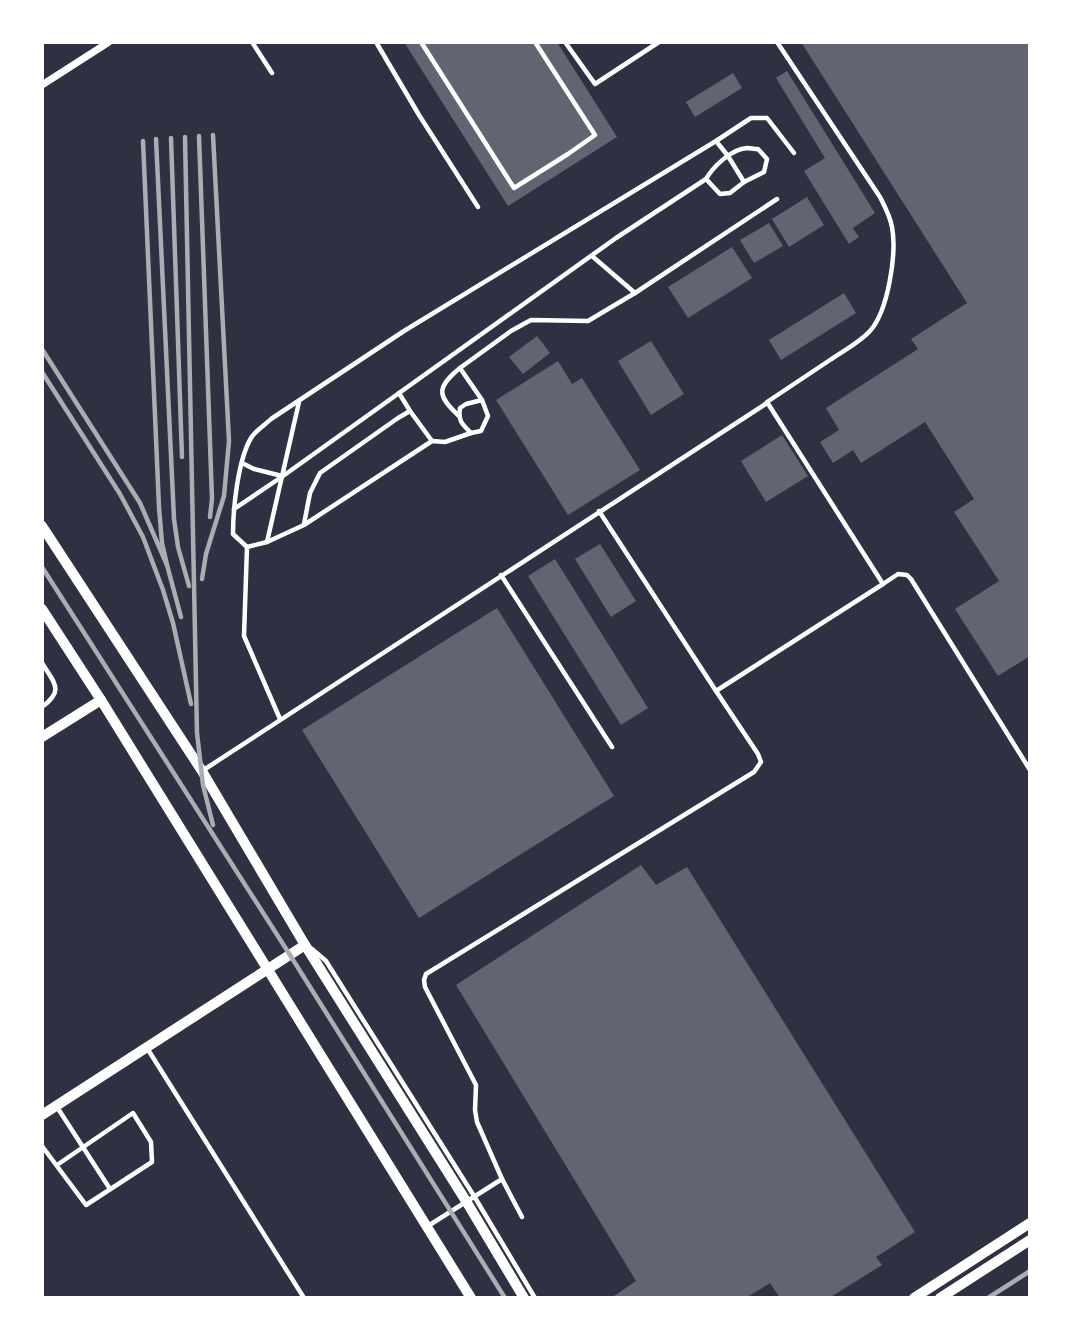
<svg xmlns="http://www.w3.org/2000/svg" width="1072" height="1340" font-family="Georgia,serif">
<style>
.building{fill:#626471}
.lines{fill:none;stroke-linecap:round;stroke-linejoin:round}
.service{stroke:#fff;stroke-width:4.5}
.minor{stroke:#fff;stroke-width:7}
.secondary{stroke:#fff;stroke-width:10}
.rail{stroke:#abadb3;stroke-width:4.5}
</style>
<rect width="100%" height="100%" fill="#2d3142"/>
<!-- building -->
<g class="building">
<polygon points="404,42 557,42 617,137 508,206"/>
<polygon points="801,42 1030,42 1030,656 998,676 955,609 999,581 954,512 974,499 925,422 861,463 853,450 833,463 820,442 839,430 826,408 918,349 911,339 967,303"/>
<polygon points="787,71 875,213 853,228 859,237 849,244 804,171 825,158 776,78"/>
<polygon points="733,73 742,88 695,117 686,102"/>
<polygon points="807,197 824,225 789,247 772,219"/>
<polygon points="769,223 783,246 754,263 740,240"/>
<polygon points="732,247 752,278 688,318 668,287"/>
<polygon points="844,293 856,313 781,360 769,340"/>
<polygon points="537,336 550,353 523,374 509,357"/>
<polygon points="651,341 684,394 651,415 618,361"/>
<polygon points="558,361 572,384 582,378 640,470 568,515 496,400"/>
<polygon points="782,435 808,476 766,502 741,461"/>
<polygon points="600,544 636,601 611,617 575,559"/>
<polygon points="555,559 648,708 621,725 528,576"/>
<polygon points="497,608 614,796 419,918 302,730"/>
<polygon points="641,865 656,885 687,867 915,1232 876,1257 882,1265 829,1298 780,1298 770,1283 746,1298 611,1298 636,1281 456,985"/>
</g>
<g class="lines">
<!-- service -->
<g class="service">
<polyline points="252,42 272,73"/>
<polyline points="376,42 419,115 478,207"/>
<polyline points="421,42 514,188 568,154 595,135 535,42"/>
<polyline points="565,42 595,84 659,42"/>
<polyline points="716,141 728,156 744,182"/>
<polyline points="592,256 635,293"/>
<polyline points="399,393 410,411"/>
<path d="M459,416C436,395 437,387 460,368"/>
<path d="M471,433C462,424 458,421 460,408L466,404L482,400"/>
<polyline points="242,463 254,469 282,476"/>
<path d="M234,509L283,476L616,238L706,179C713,167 731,149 747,148C750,148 754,149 758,149L767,159L764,172L744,182L730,193L720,194L706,179"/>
<polyline points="599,511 716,691"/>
<polyline points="304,524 310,493 320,473 398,418 410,411 432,441"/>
<polyline points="267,542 304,525 432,441 445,442 471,433 481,431 488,416 482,400 460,368 511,331 531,320 588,321 635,293 777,199"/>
<polyline points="247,547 267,542 299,402"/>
<polyline points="501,575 612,747"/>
<polyline points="883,584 898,574 907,575 911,579 1030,770"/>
<path d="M42,663C54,683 65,690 42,707"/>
<path d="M280,719L244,636L247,547L233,534C233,508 238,460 251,438C255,431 265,425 271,419L404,331L716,141L751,118H767L794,153"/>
<polyline points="202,771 767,403"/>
<polyline points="312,949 326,961 474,1196 535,1298"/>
<polyline points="147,1048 304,1298"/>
<polyline points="57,1107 110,1189"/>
<polyline points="42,1146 86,1205 152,1162 151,1142 133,1113 57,1165"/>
<polyline points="502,1179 522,1217"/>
<path d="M428,1226L502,1179L477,1122L475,1110L476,1085L425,987L424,980L426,974L754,772L761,762L758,754L716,691L883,584L767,402C788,388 809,374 830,360C843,351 859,343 870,331C888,311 897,254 892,227C890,216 885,207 880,197L777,42"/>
</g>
<!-- minor -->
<polyline class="minor" points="42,85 109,42"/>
<!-- secondary -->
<g class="secondary">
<polyline points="42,526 202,771 305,945 466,1201 524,1298"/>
<polyline points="42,609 101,700 471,1298"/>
<polyline points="42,737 101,700"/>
<polyline points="42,1115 305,945"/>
<polyline points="914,1298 1030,1223"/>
<polyline points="940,1298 1030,1240"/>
</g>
<!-- rail -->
<g class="rail">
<polyline points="199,136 212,499 210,517"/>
<polyline points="185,137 197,733 203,785 213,825"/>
<polyline points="171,138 182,457"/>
<polyline points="156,139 174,519 178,547 189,586"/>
<polyline points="143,141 159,507 162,543 167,565"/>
<polyline points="42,349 140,503 167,565 181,617"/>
<polyline points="42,372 120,494 143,537 163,590 173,623 191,704"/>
<polyline points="42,567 290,955 505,1298"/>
<polyline points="202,579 206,554 224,496 229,441 213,135"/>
<polyline points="988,1298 1030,1271"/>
</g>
</g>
<!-- border -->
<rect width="1072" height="1340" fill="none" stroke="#ffffff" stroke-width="88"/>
</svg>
